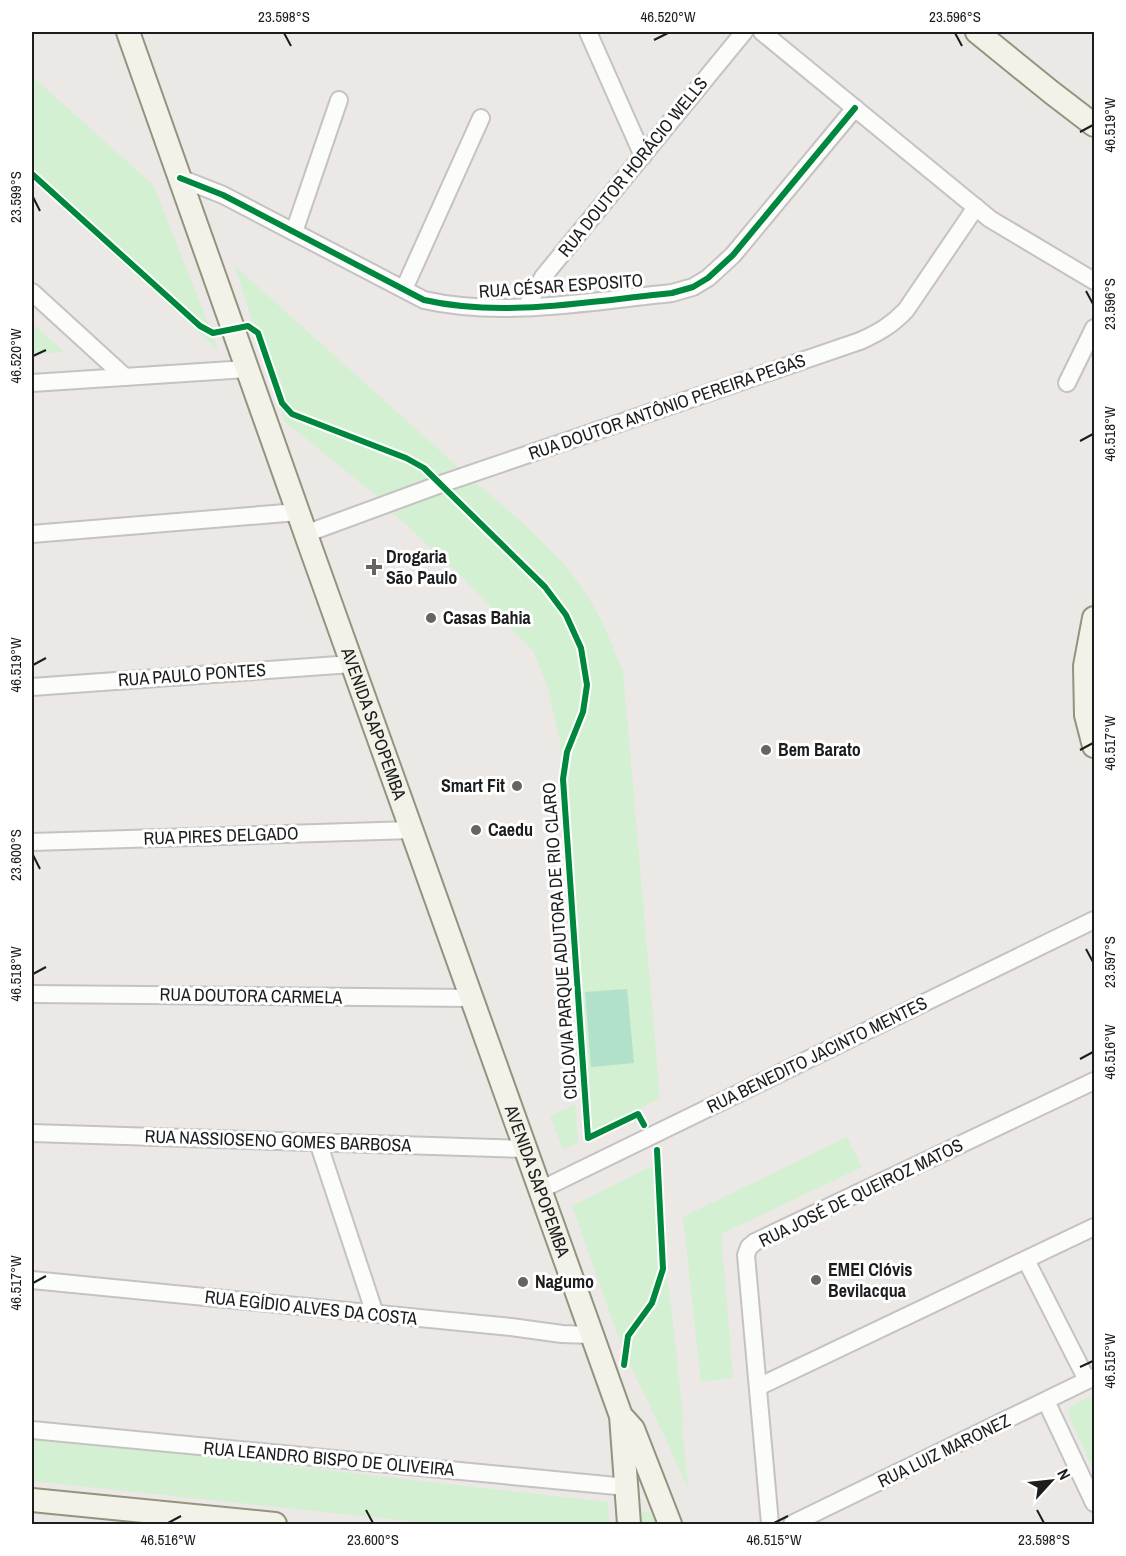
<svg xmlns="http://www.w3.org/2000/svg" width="1126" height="1556" font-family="'Archivo Narrow',sans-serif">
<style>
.park{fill:#d3f0d2}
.pitch{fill:#b1e1cb}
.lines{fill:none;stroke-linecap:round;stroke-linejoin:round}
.street-casing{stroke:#c4c3c1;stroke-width:20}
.secondary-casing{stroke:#93937e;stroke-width:26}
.street{stroke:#fcfcfb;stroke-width:16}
.secondary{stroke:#f2f2e9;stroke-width:22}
.cycleway-casing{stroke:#fff;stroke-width:10}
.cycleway{stroke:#00873e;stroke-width:6}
.ticks{fill:none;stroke:#1d1d1d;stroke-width:2}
.poi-dot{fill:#656463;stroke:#fff;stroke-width:2}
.labels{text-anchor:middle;stroke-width:6;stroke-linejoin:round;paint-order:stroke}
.street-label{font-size:18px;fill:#1d1d1d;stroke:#fff}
.poi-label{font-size:18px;font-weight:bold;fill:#1d1d1d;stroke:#fff;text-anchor:start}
.neatline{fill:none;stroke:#1d1d1d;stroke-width:2}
.ticks-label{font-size:15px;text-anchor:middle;fill:#1d1d1d}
</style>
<rect width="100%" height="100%" fill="#ebe8e5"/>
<!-- park -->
<g class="park">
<polygon points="32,76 154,186 219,351 32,181"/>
<polygon points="235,266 458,467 378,497 284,421"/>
<polygon points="32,323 64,352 32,354"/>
<path d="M473,481C518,518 565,556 594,607C606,627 613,650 623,671L660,1098L584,1137L577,1072L560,741L547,685L533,651L460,575L391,511Z"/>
<polygon points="575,1104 578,1142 563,1150 550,1116"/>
<polygon points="847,1137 862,1167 721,1234 733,1378 701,1382 683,1217"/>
<polygon points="656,1164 667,1283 670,1297 683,1417 684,1428 682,1428 688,1489 667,1441 625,1355 572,1206"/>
<polygon points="1094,1395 1094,1471 1068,1413 1071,1406"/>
<polygon points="32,1437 608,1502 609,1524 438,1524 32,1481"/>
<polygon points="647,1511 658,1517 660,1524 635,1524 639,1514"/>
</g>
<!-- pitch -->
<polygon class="pitch" points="627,989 634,1063 591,1067 585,992"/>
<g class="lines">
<defs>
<g id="street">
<polyline points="588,32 643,156"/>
<polyline points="762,32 990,219 1094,281"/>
<path d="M180,178L223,195L424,300C503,318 592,301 672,293L693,287L708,278L733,255L855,108"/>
<polyline points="294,232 339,100"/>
<polyline points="404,289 481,118"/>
<polyline points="32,292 125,377"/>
<polyline points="527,306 543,277 744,32"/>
<polyline points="32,383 247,369"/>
<polyline points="1067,383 1094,328"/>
<polyline points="32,534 298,512"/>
<path d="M305,534L441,484L860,341C878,333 892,325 906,310L976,207"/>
<polyline points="32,687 352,664"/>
<polyline points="32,842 411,830"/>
<polyline points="32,994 471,998"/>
<polyline points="32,1133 525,1149"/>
<polyline points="318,1142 375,1314"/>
<polyline points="540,1190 1094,920"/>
<polyline points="1026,1260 1087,1380"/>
<polyline points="32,1280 511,1327 562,1334 591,1335"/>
<polyline points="758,1387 1094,1227"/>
<polyline points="1046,1401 1094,1503"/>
<polyline points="32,1430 627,1487"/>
<polyline points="770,1524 746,1255 749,1247 755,1242 1094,1081"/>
<polyline points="792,1524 1094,1377"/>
</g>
<g id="secondary">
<path id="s1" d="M128,32L310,546L621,1416L629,1524"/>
<polyline points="977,32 1051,92 1094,125"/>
<polyline points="1094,618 1085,666 1086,715 1094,746"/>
<polyline points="624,1419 633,1429 670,1524"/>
<polyline points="32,1500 275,1524"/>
</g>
</defs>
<!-- street casing -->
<use href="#street" class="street-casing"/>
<!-- secondary casing -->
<use href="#secondary" class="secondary-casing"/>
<!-- street -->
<use href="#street" class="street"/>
<!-- secondary -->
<use href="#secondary" class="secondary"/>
<defs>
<g id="cycleway">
<polyline points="32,174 200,326 213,333 248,326 258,333 282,403 292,414 406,458 424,468 545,587 566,615 581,648 587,685 583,712 567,752 563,779 588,1138 638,1114 644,1125"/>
<path d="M180,178L223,195L424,300C503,318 592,301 672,293L693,287L708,278L733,255L855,108"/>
<polyline points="624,1365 628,1336 652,1303 663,1269 657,1150"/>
</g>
</defs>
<!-- cycleway casing -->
<use href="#cycleway" class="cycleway-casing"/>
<!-- cycleway -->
<use href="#cycleway" class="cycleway"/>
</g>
<!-- ticks -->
<path class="ticks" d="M284,33L291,46M955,33L962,46M654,40L668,33M1080,132L1093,125M33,197L40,211M1086,291L1093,304M33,356L46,350M1080,441L1093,434M33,665L46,658M1080,750L1093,743M33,855L40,869M1086,949L1093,962M33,974L46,967M1080,1059L1093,1052M33,1283L46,1276M1080,1367L1093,1361M366,1510L373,1523M1037,1510L1044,1523M168,1523L181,1516M774,1523L788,1516"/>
<!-- markers -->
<g class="poi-dot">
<path d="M371 558h6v6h6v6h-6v6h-6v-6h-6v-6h6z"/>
<circle cx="431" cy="618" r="6"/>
<circle cx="766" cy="750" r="6"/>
<circle cx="517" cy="786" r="6"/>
<circle cx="476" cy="830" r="6"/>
<circle cx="816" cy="1280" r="6"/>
<circle cx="523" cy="1282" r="6"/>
</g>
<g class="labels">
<!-- street labels -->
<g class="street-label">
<text transform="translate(633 167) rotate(-51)" y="6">RUA DOUTOR HORÁCIO WELLS</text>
<text transform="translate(561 286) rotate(-4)" y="6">RUA CÉSAR ESPOSITO</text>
<text transform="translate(667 407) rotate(-19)" y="6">RUA DOUTOR ANTÔNIO PEREIRA PEGAS</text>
<text transform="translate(192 675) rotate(-4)" y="6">RUA PAULO PONTES</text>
<text dy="6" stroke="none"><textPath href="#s1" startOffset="734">AVENIDA SAPOPEMBA</textPath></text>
<text transform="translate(221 836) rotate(-2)" y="6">RUA PIRES DELGADO</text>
<text transform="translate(560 941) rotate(-94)" y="6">CICLOVIA PARQUE ADUTORA DE RIO CLARO</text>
<text transform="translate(251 996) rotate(1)" y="6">RUA DOUTORA CARMELA</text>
<text transform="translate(817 1055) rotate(-26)" y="6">RUA BENEDITO JACINTO MENTES</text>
<text transform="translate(278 1141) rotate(2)" y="6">RUA NASSIOSENO GOMES BARBOSA</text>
<text dy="6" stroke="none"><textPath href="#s1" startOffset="1220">AVENIDA SAPOPEMBA</textPath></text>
<text transform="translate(861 1193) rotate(-26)" y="6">RUA JOSÉ DE QUEIROZ MATOS</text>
<text transform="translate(311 1308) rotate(6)" y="6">RUA EGÍDIO ALVES DA COSTA</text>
<text transform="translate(944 1451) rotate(-26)" y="6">RUA LUIZ MARONEZ</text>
<text transform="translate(329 1459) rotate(5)" y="6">RUA LEANDRO BISPO DE OLIVEIRA</text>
</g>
<!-- poi labels -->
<g class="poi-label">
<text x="386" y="563">Drogaria<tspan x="386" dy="21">São Paulo</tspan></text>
<text x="443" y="624">Casas Bahia</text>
<text x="778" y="756">Bem Barato</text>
<text x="505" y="792" text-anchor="end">Smart Fit</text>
<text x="488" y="836">Caedu</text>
<text x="828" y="1276">EMEI Clóvis<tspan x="828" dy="21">Bevilacqua</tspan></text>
<text x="535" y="1288">Nagumo</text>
</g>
</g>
<!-- border -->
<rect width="1126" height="1556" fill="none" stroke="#ffffff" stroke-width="66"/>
<!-- north arrow -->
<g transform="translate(1051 1481) rotate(63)" stroke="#ffffff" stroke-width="4.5" paint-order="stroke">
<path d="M0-4.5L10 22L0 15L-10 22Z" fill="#1d1d1d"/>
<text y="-9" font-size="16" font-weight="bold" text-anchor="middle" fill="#1d1d1d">N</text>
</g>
<rect x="33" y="33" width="1060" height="1490" class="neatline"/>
<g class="ticks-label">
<text x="284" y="22">23.598°S</text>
<text x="668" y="22">46.520°W</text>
<text x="955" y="22">23.596°S</text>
<text transform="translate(1110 125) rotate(-90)" y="5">46.519°W</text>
<text transform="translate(16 197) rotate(-90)" y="5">23.599°S</text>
<text transform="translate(1110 304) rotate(-90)" y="5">23.596°S</text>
<text transform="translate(16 356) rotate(-90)" y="5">46.520°W</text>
<text transform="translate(1110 434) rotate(-90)" y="5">46.518°W</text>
<text transform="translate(16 665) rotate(-90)" y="5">46.519°W</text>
<text transform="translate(1110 743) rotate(-90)" y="5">46.517°W</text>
<text transform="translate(16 855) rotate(-90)" y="5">23.600°S</text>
<text transform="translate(1110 962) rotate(-90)" y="5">23.597°S</text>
<text transform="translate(16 974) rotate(-90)" y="5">46.518°W</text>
<text transform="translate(1110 1052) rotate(-90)" y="5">46.516°W</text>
<text transform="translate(16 1283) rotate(-90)" y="5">46.517°W</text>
<text transform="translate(1110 1361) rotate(-90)" y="5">46.515°W</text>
<text x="168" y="1545">46.516°W</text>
<text x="373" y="1545">23.600°S</text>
<text x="774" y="1545">46.515°W</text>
<text x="1044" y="1545">23.598°S</text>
</g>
</svg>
